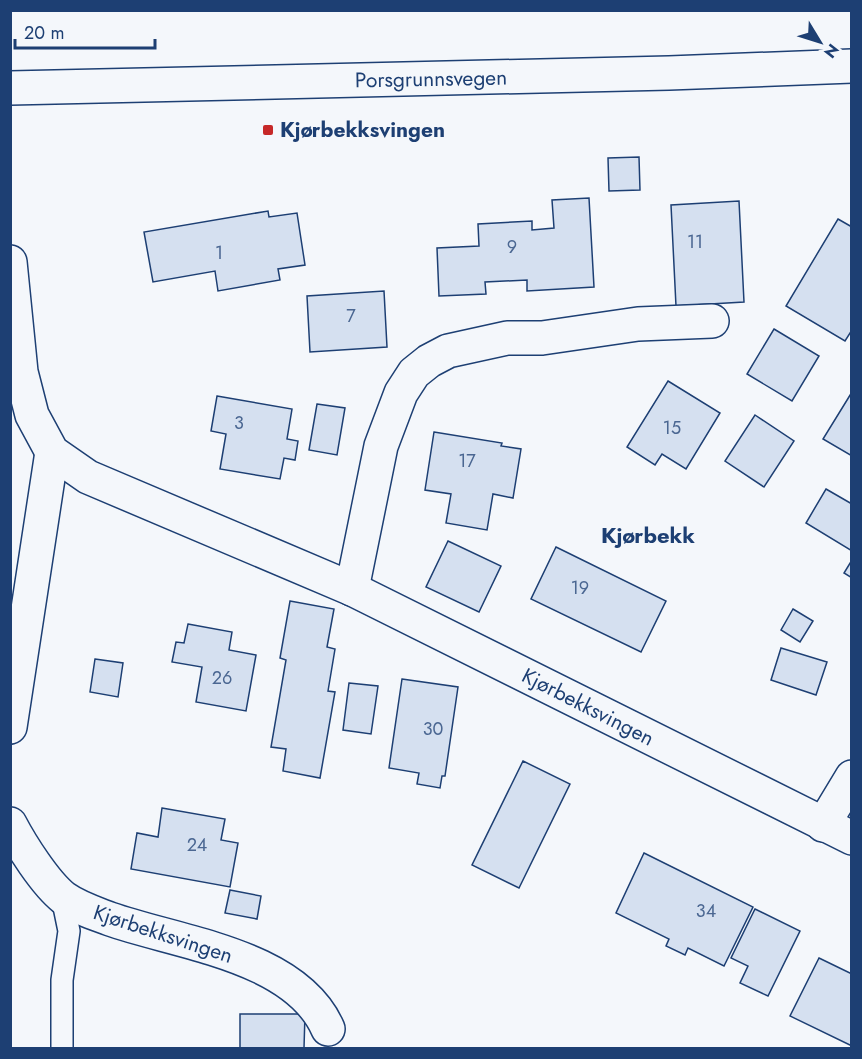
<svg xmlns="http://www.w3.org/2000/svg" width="862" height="1059" font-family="Jost,sans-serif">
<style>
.building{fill:#d5e0f0;stroke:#1d3f73;stroke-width:1.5}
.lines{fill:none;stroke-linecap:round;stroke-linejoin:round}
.service-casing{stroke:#1d3f73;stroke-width:24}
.minor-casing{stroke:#1d3f73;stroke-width:36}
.trunk-casing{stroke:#1d3f73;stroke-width:36}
.service{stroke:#f4f7fb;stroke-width:21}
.minor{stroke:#f4f7fb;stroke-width:33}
.trunk{stroke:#f4f7fb;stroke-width:33}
.poi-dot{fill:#c62828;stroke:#f4f7fb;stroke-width:2}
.labels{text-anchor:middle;stroke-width:4.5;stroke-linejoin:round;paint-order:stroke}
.number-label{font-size:18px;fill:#4b6792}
.street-label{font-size:21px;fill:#1d3f73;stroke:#f4f7fb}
.poi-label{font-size:21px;font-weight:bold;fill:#1d3f73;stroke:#f4f7fb;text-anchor:start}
.neighbourhood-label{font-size:22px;font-weight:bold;fill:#1d3f73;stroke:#f4f7fb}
</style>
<rect width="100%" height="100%" fill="#f4f7fb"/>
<!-- building -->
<g class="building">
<polygon points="639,157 640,190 609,191 608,158"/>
<polygon points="589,198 594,287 527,291 527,280 485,282 486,294 439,296 437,248 479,246 478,224 532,221 532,230 554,228 552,200"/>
<polygon points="739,201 744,302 676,306 671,205"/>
<polygon points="268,211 269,217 297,213 305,265 278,269 280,280 218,291 215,271 153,282 144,232"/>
<polygon points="838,219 852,227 852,330 845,341 786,306"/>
<polygon points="384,291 387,347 310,352 307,296"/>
<polygon points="774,329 819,356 792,401 747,374"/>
<polygon points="668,381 720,413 686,469 662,454 655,465 627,447"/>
<polygon points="852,392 852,456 823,439"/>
<polygon points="217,396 292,409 287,439 298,441 295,460 284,458 280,479 220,469 226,434 211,431"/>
<polygon points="317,404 345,408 337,455 309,450"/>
<polygon points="755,415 794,441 764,487 725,461"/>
<polygon points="434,432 502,443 501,446 521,449 513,498 493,494 487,530 446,523 451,494 425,490"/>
<polygon points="826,489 852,504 852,551 806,523"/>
<polygon points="448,541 501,566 479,612 426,587"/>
<polygon points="556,547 666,601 641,652 531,599"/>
<polygon points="852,560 852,578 844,573"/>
<polygon points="290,601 334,609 327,647 335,649 328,691 335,692 320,778 283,771 286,749 271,747 286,660 280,658"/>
<polygon points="793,609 813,621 800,642 781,630"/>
<polygon points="188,624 232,632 229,650 256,655 246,711 196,702 202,667 172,662 176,642 184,643"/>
<polygon points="781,648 827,662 816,695 771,680"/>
<polygon points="95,659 123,663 118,697 90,692"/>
<polygon points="402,679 458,687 445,776 442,776 440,788 417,784 419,773 389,768"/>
<polygon points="349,683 378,686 371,734 343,730"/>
<polygon points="523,761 570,784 519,888 472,865"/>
<polygon points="162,808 225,819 221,840 238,843 230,887 131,869 137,833 158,837"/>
<polygon points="644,853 753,907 724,966 688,948 685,955 666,946 669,939 616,913"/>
<polygon points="230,890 261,896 257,919 225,913"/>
<polygon points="755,909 800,931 768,996 740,983 748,966 731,958"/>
<polygon points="819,958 852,974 852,1046 790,1016"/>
<polygon points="240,1014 305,1014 304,1048 240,1048"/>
</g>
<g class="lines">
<defs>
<polyline id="service" points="62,897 69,931 62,980 62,1048"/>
<g id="minor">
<polyline points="10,262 21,372 32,415 52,452 88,477 352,589 852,838"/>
<polyline points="352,589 381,446 401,393 414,373 429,361 448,351 507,338 542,338 638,324 712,321"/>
<polyline points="10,727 52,452"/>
<path d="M10,824C21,845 45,883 64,898C78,908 94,913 110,919C178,943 296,955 328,1029"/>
<polyline points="823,825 852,777"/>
</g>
<polyline id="trunk" points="10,88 669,73 852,66"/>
</defs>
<!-- service casing -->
<use href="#service" class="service-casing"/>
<!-- minor casing -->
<use href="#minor" class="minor-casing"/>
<!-- trunk casing -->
<use href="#trunk" class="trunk-casing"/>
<!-- service -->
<use href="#service" class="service"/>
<!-- minor -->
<use href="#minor" class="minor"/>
<!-- trunk -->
<use href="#trunk" class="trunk"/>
</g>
<!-- markers -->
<rect class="poi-dot" x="262" y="124" width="12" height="12" rx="3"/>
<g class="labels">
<!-- number labels -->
<g class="number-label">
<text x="695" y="248">11</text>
<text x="512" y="253">9</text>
<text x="219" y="259">1</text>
<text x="351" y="322">7</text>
<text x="239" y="429">3</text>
<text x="672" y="434">15</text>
<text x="467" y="467">17</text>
<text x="580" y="594">19</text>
<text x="222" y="684">26</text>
<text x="433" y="735">30</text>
<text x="197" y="851">24</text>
<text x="706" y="917">34</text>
</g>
<!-- street labels -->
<g class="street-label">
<text transform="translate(431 79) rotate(-1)" y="7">Porsgrunnsvegen</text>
<text transform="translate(588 707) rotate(27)" y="7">Kjørbekksvingen</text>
<text transform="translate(163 934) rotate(18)" y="7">Kjørbekksvingen</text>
</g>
<!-- poi labels -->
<g class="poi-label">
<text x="280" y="137">Kjørbekksvingen</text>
</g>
<!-- neighbourhood labels -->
<g class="neighbourhood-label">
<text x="648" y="543">Kjørbekk</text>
</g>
</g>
<!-- border -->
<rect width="862" height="1059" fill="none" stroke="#1d3f73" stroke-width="24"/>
<!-- north arrow -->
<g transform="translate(820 42) rotate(128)" stroke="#f4f7fb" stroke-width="4.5" paint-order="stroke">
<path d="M0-4.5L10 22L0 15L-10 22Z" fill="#1d3f73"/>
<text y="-9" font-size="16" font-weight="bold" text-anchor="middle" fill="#1d3f73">N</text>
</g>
<!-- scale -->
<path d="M15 39v9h140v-9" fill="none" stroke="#1d3f73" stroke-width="3"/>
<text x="24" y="39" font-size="18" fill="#1d3f73" stroke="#f4f7fb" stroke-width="4.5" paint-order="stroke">20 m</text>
</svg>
